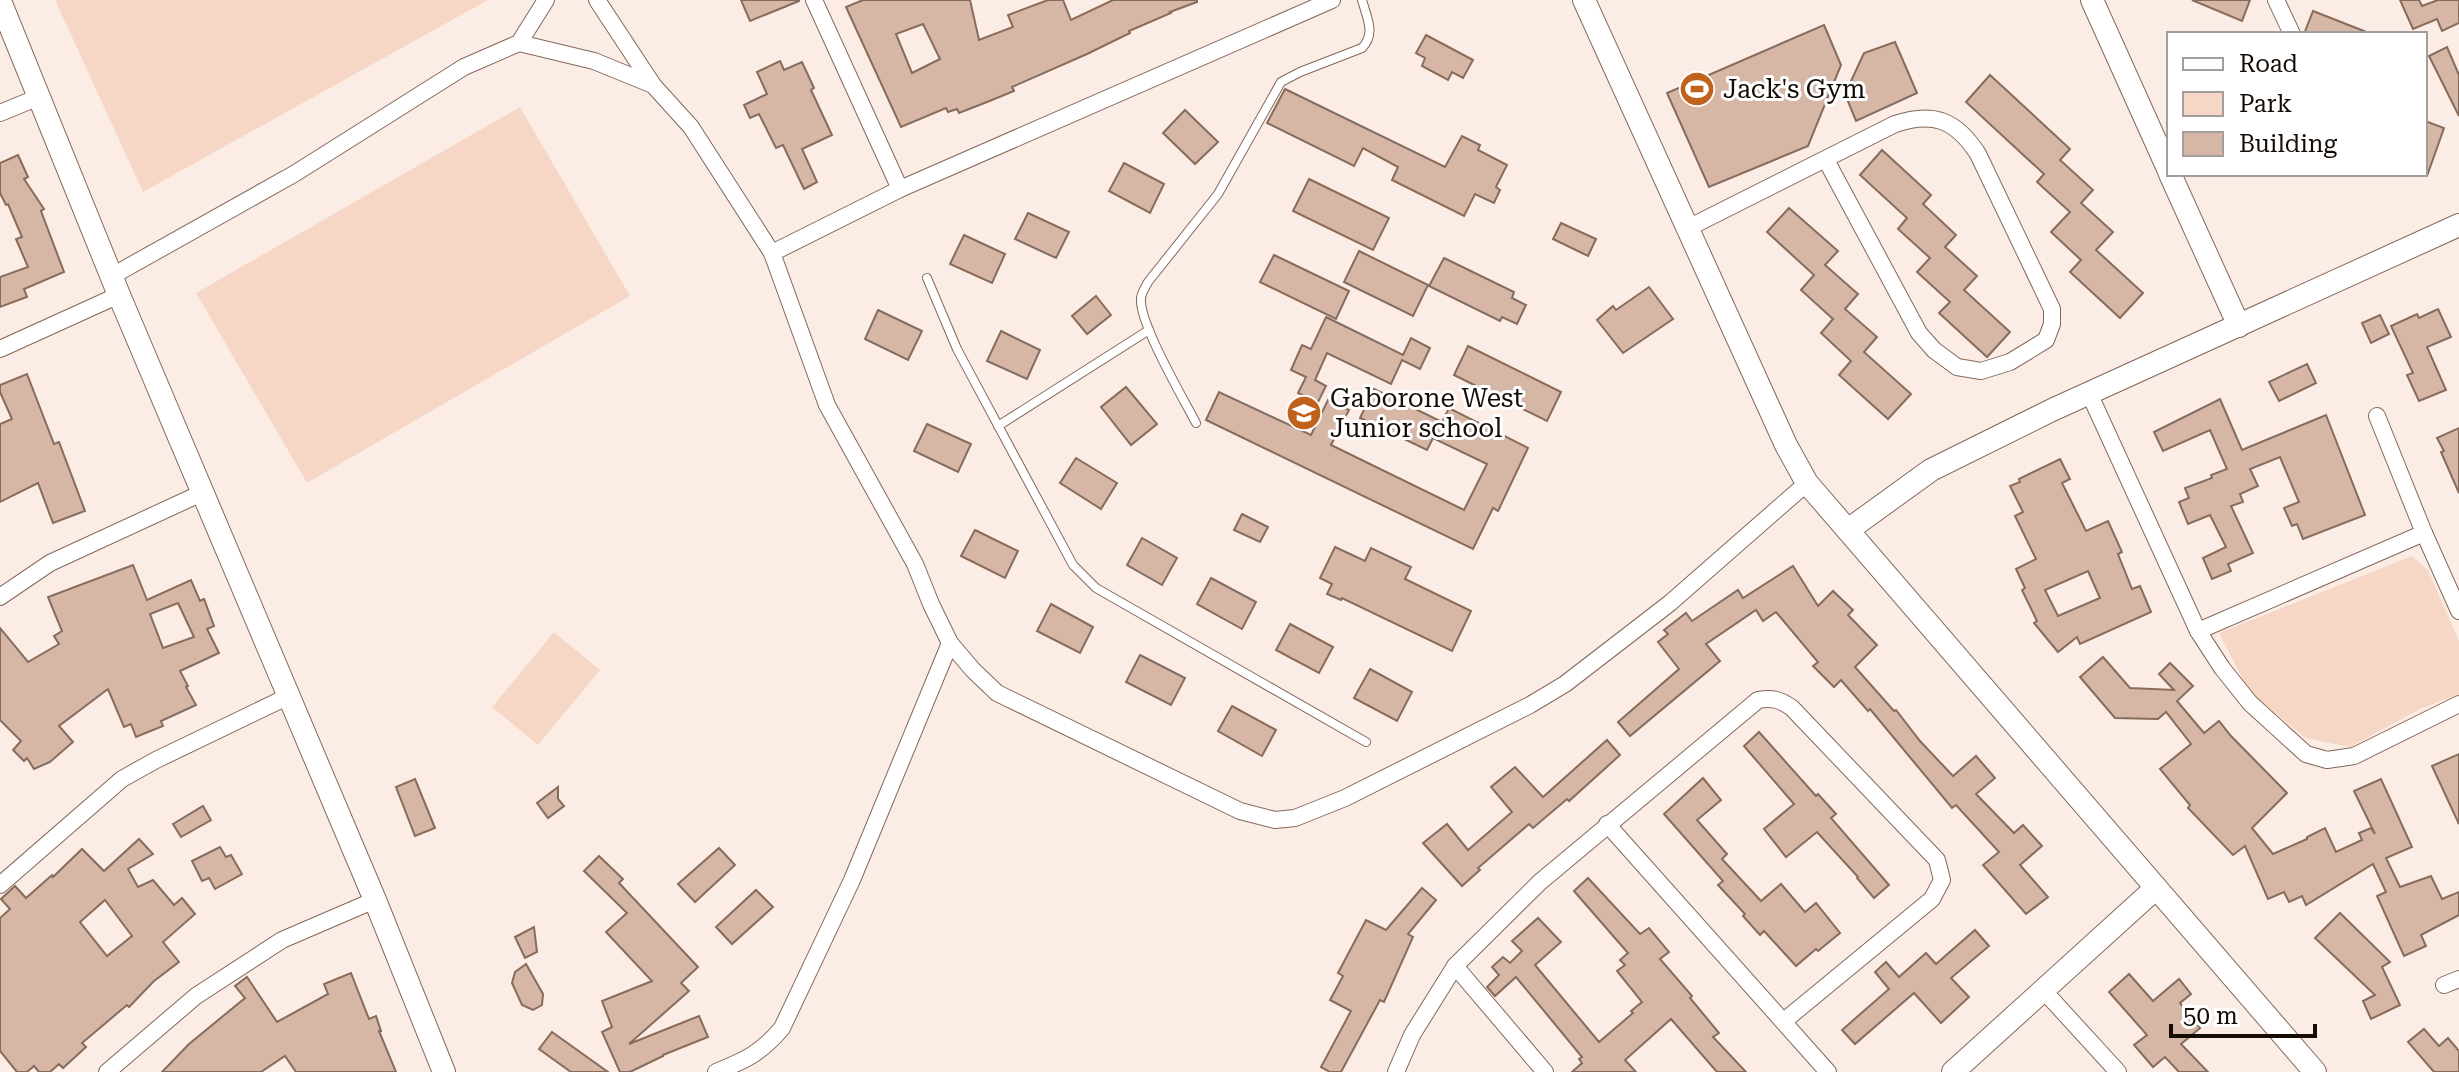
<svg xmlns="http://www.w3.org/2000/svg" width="2459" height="1072" font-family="'Roboto Serif',serif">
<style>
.green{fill:#f6d7c5}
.building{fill:#d6b6a5;stroke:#876b5b;stroke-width:2;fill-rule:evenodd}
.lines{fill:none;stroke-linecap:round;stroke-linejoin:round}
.lane-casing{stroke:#846858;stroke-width:10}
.street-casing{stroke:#846858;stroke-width:18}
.secondary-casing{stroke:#846858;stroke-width:24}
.lane{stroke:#fff;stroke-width:8}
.street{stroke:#fff;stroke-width:16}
.secondary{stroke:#fff;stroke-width:22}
.labels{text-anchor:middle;stroke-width:6;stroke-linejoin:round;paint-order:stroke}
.poi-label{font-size:26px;fill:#160c06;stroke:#fff;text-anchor:start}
</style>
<rect width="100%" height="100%" fill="#fbede6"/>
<!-- green -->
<g class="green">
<polygon points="55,0 488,0 143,192"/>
<polygon points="520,107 630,296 307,483 196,293"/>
<polygon points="2412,556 2428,570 2459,641 2459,694 2420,709 2350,747 2305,738 2249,691 2219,633"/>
<polygon points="554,632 600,670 538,745 492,707"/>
</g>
<!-- building -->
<g class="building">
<polygon points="741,0 799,0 799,1 750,21"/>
<path d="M863,0H970L979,40L1013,27L1008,15L1048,0H1063L1071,20L1113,0H1197V2L1170,12L1171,13L1129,31L1130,33L1087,54L1012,87L1014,91L987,102L959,113L957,109L948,112L946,108L901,127L846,7ZM923,24L940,59L912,73L896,34Z"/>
<polygon points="2192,0 2250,0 2242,21"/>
<polygon points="2400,0 2419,0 2422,6 2438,0 2459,0 2459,23 2442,31 2437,19 2413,29"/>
<polygon points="2313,11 2369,33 2369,34 2304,34"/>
<polygon points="1824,25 1841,65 1808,146 1709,187 1667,93"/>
<polygon points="1426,35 1473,60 1463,78 1452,72 1448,80 1422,66 1425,58 1416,53"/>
<polygon points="1895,42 1917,93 1856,121 1845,94 1864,53"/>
<polygon points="2447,47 2459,75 2459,116 2429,56"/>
<polygon points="780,61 784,70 802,62 814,88 811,90 832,135 802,149 817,182 804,189 783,145 776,148 759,114 750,118 744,105 767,94 757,72"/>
<polygon points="1990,75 2070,149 2060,160 2093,190 2081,203 2113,232 2096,250 2143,293 2120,318 2070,272 2081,260 2051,232 2070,212 2037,182 2044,174 1966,102"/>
<polygon points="1285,89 1445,167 1462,136 1480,145 1478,150 1507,165 1496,187 1500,190 1494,203 1475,194 1464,216 1392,180 1398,167 1363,148 1354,166 1267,123"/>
<polygon points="1185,110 1218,142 1195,164 1163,133"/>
<polygon points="2425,121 2444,128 2427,176 2425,176"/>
<polygon points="1882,150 1931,195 1923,204 1956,235 1945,247 1977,276 1964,290 2010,332 1987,357 1939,313 1950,302 1917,272 1930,258 1898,229 1907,218 1860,175"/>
<polygon points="18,155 28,177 24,179 44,209 41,211 64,272 24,289 27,297 0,307 0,277 28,267 16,239 22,237 8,204 6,205 0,193 0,163"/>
<polygon points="1124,163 1164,184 1150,213 1109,191"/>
<polygon points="1309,179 1389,218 1373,250 1293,211"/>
<polygon points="1789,208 1838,251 1825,265 1858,294 1845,309 1877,337 1864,352 1911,394 1888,419 1839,375 1851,361 1821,333 1833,319 1801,290 1814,275 1767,232"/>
<polygon points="1028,213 1069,232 1056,258 1015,239"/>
<polygon points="1561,223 1596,239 1588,256 1553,239"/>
<polygon points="964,235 1005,254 992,283 950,264"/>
<polygon points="1359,251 1428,285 1413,316 1344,282"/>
<polygon points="1274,255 1349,291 1336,319 1260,282"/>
<polygon points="1444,258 1514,292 1512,298 1526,305 1517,324 1502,317 1500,321 1429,286"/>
<polygon points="1649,287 1673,319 1623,353 1597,320 1613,306 1616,310"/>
<polygon points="1096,296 1111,315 1087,334 1072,316"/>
<polygon points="2438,309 2451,337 2427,347 2446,390 2419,401 2407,375 2413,373 2391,326 2417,314 2419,318"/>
<polygon points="878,310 922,331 908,360 865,339"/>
<polygon points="2380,315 2389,334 2371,343 2362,323"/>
<polygon points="1326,317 1403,355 1411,338 1430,348 1420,369 1402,360 1391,384 1327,353 1315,380 1326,386 1318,402 1298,393 1306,377 1291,370 1302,345 1311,349"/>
<polygon points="1001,331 1040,350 1027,379 987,361"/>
<polygon points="1468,346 1561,392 1547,421 1454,375"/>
<polygon points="2307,364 2316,383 2279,401 2269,382"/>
<polygon points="27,374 54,444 59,442 85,511 53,523 38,483 0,502 0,424 12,419 0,392 0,385"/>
<polygon points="1126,387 1157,424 1131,445 1101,407"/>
<polygon points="1374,389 1442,422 1449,408 1528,448 1498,511 1493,508 1473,549 1206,420 1219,392 1311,435 1328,400 1349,410 1331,445 1464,510 1487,464 1433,438 1427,450 1360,418"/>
<polygon points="2220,399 2242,450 2326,415 2365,515 2303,539 2297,524 2292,526 2284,508 2299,502 2280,457 2250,469 2258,486 2240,494 2243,502 2231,506 2253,553 2228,564 2231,571 2212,579 2203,558 2226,547 2210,515 2188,524 2179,502 2189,498 2185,488 2212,478 2211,475 2227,469 2210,430 2163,451 2154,432"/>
<polygon points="927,424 971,444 958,472 914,451"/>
<polygon points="2459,428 2459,493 2441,452 2444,451 2437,438"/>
<polygon points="1076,458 1117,483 1101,509 1060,483"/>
<path d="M2060,459L2070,479L2062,483L2086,531L2108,521L2122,552L2118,554L2132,589L2140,586L2151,612L2080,644L2077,637L2058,652L2034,623L2037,621L2022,590L2025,588L2016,569L2036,559L2015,516L2023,512L2010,486L2020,482L2019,479ZM2088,571L2100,598L2058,616L2045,590Z"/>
<polygon points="1242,514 1268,527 1260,542 1234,530"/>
<polygon points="975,530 1018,551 1005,578 961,556"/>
<polygon points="1142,538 1177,558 1162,585 1127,565"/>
<polygon points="1335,547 1365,561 1371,548 1411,567 1405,579 1471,611 1452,651 1342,598 1341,600 1327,594 1332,584 1320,578"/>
<path d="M133,565L147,600L191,580L200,601L204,599L214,626L207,629L219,653L180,671L188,686L186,687L196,705L161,721L163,726L136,737L131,724L124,727L108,689L59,726L73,742L50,762L34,769L27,758L24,761L13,750L21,741L0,720V628L28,662L59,644L54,636L62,631L48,597ZM178,603L194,637L163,648L150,614Z"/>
<polygon points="1793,566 1818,606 1833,591 1853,610 1848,615 1877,645 1855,667 1894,711 1896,710 1920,741 1953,776 1976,756 1995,778 1976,794 2014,833 2023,825 2042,846 2020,865 2048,897 2026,914 1983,865 1999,852 1956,805 1952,808 1870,709 1868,711 1841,680 1834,687 1813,666 1818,662 1776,612 1763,621 1756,610 1706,644 1720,661 1630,736 1618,722 1679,669 1658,642 1668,634 1664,630 1686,613 1692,621 1738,590 1743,598"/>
<polygon points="1211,578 1256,602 1242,629 1197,604"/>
<polygon points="1051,604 1093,627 1080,653 1037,631"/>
<polygon points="1290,624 1333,647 1319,673 1276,650"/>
<polygon points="1140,655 1185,678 1171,705 1126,682"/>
<polygon points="2103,657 2130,688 2174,690 2159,674 2170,663 2193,686 2177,701 2204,733 2219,721 2231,736 2287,793 2252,828 2273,854 2307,839 2307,837 2325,828 2336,852 2362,840 2359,833 2371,828 2375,834 2354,791 2381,779 2412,847 2386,858 2400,887 2431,876 2442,899 2459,892 2459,915 2421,935 2426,946 2404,956 2377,896 2386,892 2373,864 2306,905 2302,896 2289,902 2284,892 2268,899 2245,846 2233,855 2188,808 2190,805 2160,769 2191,744 2166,712 2158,719 2115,718 2080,677"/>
<polygon points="1370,669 1412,692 1397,721 1354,698"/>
<polygon points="1232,706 1276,730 1262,756 1218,731"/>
<polygon points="1759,732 1816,796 1818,794 1836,814 1831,818 1889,885 1874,898 1857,878 1858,877 1817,832 1786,857 1764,829 1794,804 1744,746"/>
<polygon points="1607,740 1620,755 1569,801 1567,799 1533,828 1529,824 1478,868 1480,870 1462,886 1423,843 1447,824 1468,850 1512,812 1491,787 1515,767 1543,797"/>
<polygon points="2459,754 2459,824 2432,766"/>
<polygon points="1703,778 1721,800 1697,820 1727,854 1722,859 1761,901 1781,884 1805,912 1816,903 1840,933 1818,951 1816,949 1796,966 1764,931 1760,935 1743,916 1745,914 1718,885 1723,881 1664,814"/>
<polygon points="415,779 435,828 415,836 396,787"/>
<polygon points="558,787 558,799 564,806 548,818 537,803"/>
<polygon points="203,806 211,820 181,837 173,824"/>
<path d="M139,839L153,854L128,869L138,887L153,880L174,905L182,898L195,914L163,942L179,962L154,981L129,1007L127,1005L82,1043L86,1047L63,1068L59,1064L50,1072H39L34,1066L27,1072H17L0,1051V918L10,909L1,899L15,886L26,898L52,875L53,877L82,849L104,871ZM105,900L132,936L107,956L80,922Z"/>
<polygon points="220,847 226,857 231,855 242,874 215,889 209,878 202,881 192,861"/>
<polygon points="719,848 735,865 695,902 678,884"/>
<polygon points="599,856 623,879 619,883 698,967 681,983 689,991 629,1044 699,1016 708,1037 663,1055 663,1056 630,1072 620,1072 602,1032 612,1027 602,1001 652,981 606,932 627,913 584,871"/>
<polygon points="1588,878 1640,934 1649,928 1669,952 1660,959 1692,996 1690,998 1719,1033 1713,1037 1746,1072 1717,1072 1671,1019 1625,1060 1636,1072 1572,1072 1582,1063 1579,1059 1582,1057 1516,977 1495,996 1487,987 1499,975 1492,967 1503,957 1510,963 1522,951 1512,941 1538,918 1561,942 1535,965 1599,1042 1633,1013 1631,1011 1642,1002 1617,971 1625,965 1620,960 1628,953 1574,891"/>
<polygon points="1422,888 1436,900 1408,934 1413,937 1384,1002 1380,1000 1341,1072 1330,1072 1321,1067 1351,1011 1330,1000 1343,976 1338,973 1366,920 1386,930"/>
<polygon points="756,890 773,907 732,944 716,927"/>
<polygon points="2340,913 2390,962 2382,967 2400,1005 2371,1019 2363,1001 2375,995 2315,938"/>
<polygon points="534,927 537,952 525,958 515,937"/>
<polygon points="1975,930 1989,946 1951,978 1969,997 1941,1023 1914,993 1855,1044 1842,1030 1889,989 1875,972 1886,962 1899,977 1926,953 1936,964"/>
<polygon points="526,964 543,994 542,1005 533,1010 522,1005 512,983 515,972"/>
<polygon points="351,973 369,1019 376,1016 381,1031 379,1031 396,1072 296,1072 285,1056 261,1072 162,1072 189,1044 245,998 235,986 247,977 277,1022 328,994 324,984"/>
<polygon points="2129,974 2153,1001 2179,979 2191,994 2180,1003 2200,1028 2181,1044 2208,1072 2179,1072 2165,1057 2153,1067 2134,1045 2147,1035 2109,992"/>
<polygon points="2424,1029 2439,1046 2448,1038 2459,1051 2459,1072 2434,1072 2408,1042"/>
<polygon points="552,1032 608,1072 571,1072 539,1049"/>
</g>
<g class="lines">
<defs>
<g id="lane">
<polyline points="927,278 957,349 1073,565 1096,588 1366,742"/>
<path d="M1196,423C1183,398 1139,323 1141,299C1141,293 1145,288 1148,282L1218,194L1281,82L1300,72L1362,48C1376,34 1367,18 1362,0"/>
<polyline points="998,426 1149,330"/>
</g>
<g id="street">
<polyline points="597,0 653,85 691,127 772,253"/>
<polyline points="814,0 900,189"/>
<polyline points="1332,0 900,189 772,253 827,405 915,564 931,604 950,643 973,670 997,693 1240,811 1275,820 1295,818 1345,798 1530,705 1565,684 1670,603 1807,483"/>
<polyline points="2276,0 2292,34"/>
<polyline points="519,43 594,61 653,85"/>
<polyline points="0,113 39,97"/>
<path d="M1688,228L1895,124C1933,111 1956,120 1978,154L2052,309V324L2046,340L2010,362L1981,371L1957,367L1934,350L1919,333L1826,160"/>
<polyline points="112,276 294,174 464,67 519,43 546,0"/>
<polyline points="0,349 119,295"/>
<polyline points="2089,393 2198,631 2222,668 2250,703 2306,754 2327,760 2354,756 2459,704"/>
<polyline points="2377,416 2424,533 2459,611"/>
<polyline points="0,597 50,563 204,492"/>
<polyline points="2198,631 2424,533"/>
<polyline points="1607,824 1828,1072"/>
<polyline points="0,885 122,779 156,760 289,696"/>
<polyline points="1455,966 1545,1072"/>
<polyline points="2444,985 2459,979"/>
<polyline points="2044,991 2118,1072"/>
<polyline points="107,1072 196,996 282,940 375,900"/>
<path d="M716,1072C746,1060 761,1053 782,1028L852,880L950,643"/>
<path d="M1396,1072L1412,1035L1455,966L1540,882L1758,700C1772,697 1781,700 1792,708L1937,860L1942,880L1932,899L1784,1021"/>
</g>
<g id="secondary">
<polyline points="1584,0 1786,445 1807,483 2315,1072"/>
<polyline points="2092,0 2169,171"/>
<polyline points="0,1 119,295 375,900 444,1072"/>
<polyline points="2170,174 2239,326"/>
<polyline points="1848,530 1931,470 2052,410 2459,225"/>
<polyline points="1953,1072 2156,888"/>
</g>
</defs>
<!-- lane casing -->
<use href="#lane" class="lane-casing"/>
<!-- street casing -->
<use href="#street" class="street-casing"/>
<!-- secondary casing -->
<use href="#secondary" class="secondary-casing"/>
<!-- lane -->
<use href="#lane" class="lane"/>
<!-- street -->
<use href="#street" class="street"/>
<!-- secondary -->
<use href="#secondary" class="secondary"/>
</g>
<!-- icons -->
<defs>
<symbol id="stadium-disc" viewBox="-11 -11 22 22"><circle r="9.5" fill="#c0611c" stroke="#fff"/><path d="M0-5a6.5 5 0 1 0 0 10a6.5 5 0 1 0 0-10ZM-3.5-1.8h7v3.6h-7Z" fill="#fff"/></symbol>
<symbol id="school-disc" viewBox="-11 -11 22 22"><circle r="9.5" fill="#c0611c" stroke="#fff"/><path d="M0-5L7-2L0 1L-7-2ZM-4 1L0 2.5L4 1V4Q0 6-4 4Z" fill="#fff"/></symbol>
</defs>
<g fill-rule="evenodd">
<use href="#stadium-disc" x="1677" y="69" width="40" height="40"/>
<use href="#school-disc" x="1284" y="393" width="40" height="40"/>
</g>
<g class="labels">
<!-- poi labels -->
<g class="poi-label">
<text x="1723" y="98">Jack's Gym</text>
<text x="1330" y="407">Gaborone West<tspan x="1330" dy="30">Junior school</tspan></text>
</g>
</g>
<!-- legend -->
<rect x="2167" y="32" width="260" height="144" fill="#ffffff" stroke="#a29e9b" stroke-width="2"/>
<rect x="2183" y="58" width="40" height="12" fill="#ffffff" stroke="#a29e9b" stroke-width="2"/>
<text x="2239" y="72" font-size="24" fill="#160c06">Road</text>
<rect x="2183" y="92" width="40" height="24" fill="#f6d7c5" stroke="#a29e9b" stroke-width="2"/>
<text x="2239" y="112" font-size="24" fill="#160c06">Park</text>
<rect x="2183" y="132" width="40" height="24" fill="#d6b6a5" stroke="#a29e9b" stroke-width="2"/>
<text x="2239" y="152" font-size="24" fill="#160c06">Building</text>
<!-- scale -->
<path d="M2171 1024v12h144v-12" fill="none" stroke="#160c06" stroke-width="4"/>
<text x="2183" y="1024" font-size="24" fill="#160c06" stroke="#ffffff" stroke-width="6" paint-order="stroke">50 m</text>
</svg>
